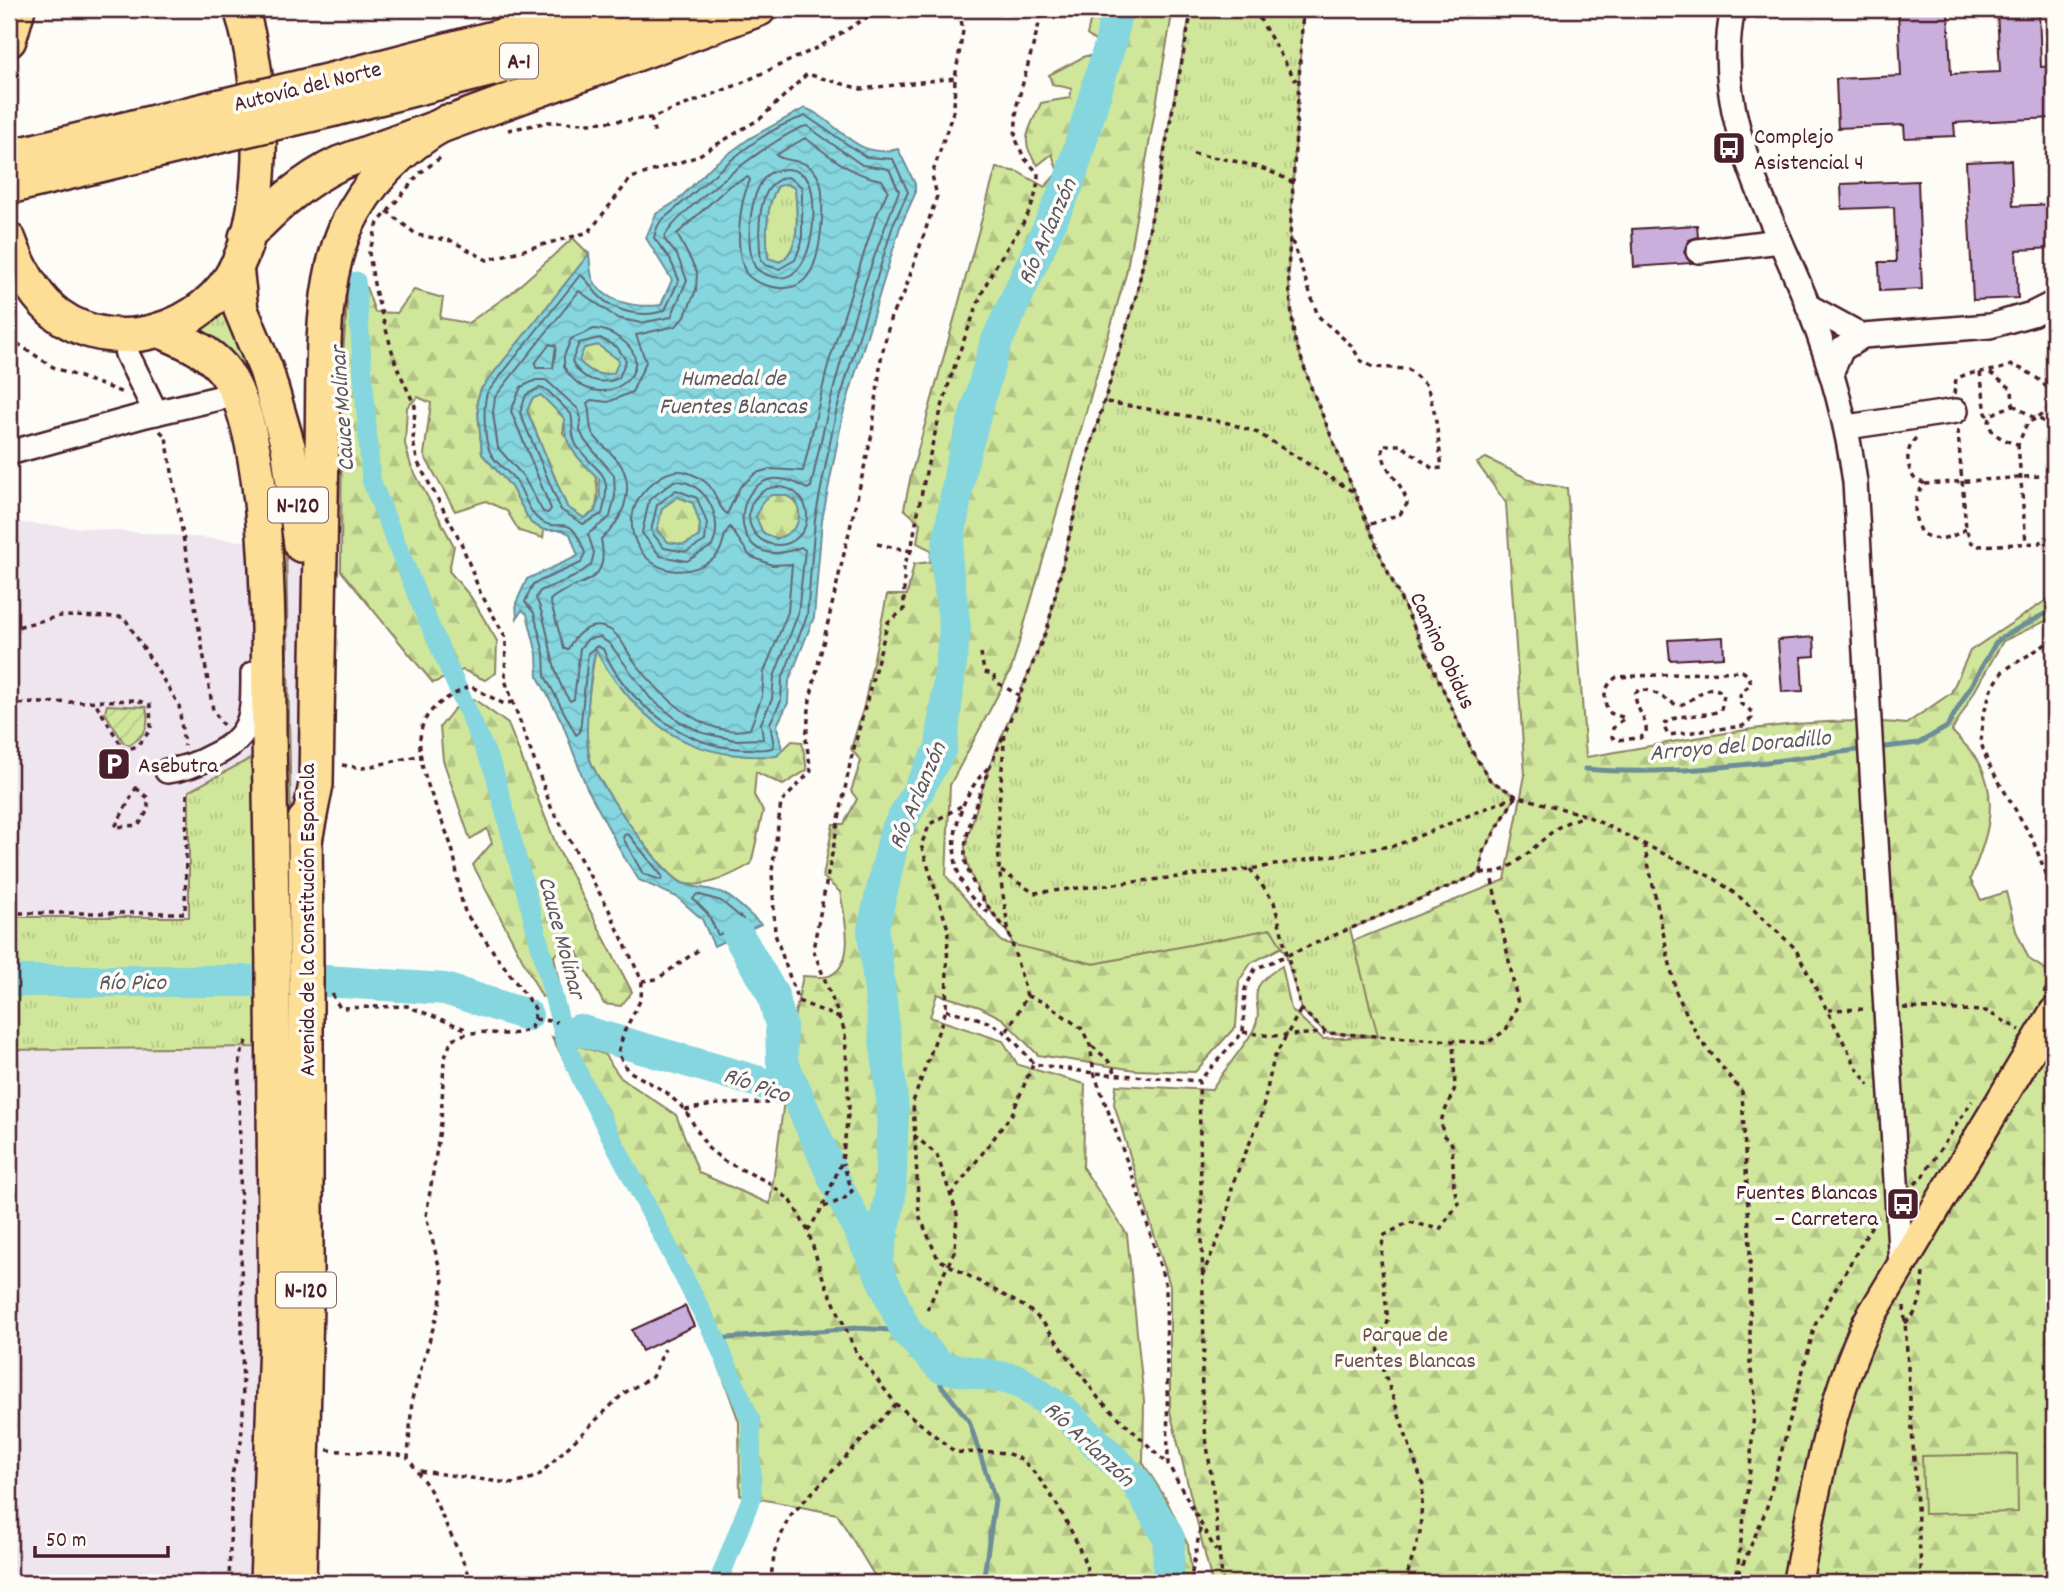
<svg xmlns="http://www.w3.org/2000/svg" width="2063" height="1592" font-family="Dekko,sans-serif">
<style>
.built{fill:#eee5ef}
.grass{fill:url(#grass-tufts);stroke:#8c8263;stroke-width:2}
.forest{fill:url(#forest-firs);stroke:#8c8263;stroke-width:2}
.park{fill:#cfe69b;stroke:#8c8263;stroke-width:2}
.garden{fill:url(#garden-furrows);stroke:#8c8263;stroke-width:2}
.water{fill:url(#water-waves);stroke:#6d8d97;stroke-width:2;fill-rule:evenodd}
.lines{fill:none;stroke-linecap:round;stroke-linejoin:round}
.shore{stroke:#626873;stroke-width:2}
.stream{stroke:#6d8d97;stroke-width:5}
.canal{stroke:#85d6df;stroke-width:19}
.river{stroke:#85d6df;stroke-width:32}
.building{fill:#caaedc;stroke:#4a1f2b;stroke-width:2}
.minor-casing{stroke:#4a1f2b;stroke-width:28}
.major-casing{stroke:#4a1f2b;stroke-width:33}
.highway-casing{stroke:#4a1f2b;stroke-width:38}
.path{stroke:#4a1f2b;stroke-width:3.5;stroke-dasharray:5 5;stroke-linecap:butt}
.minor{stroke:#fdfcf7;stroke-width:23}
.major{stroke:#fdde96;stroke-width:28}
.highway{stroke:#fdde96;stroke-width:33}
.highway-bridge-casing{stroke:#4a1f2b;stroke-width:38;stroke-linecap:butt}
.path-bridge{stroke:#4a1f2b;stroke-width:3.5;stroke-dasharray:5 5;stroke-linecap:butt}
.highway-bridge{stroke:#fdde96;stroke-width:33}
.labels{text-anchor:middle;stroke-width:7;stroke-linejoin:round;paint-order:stroke}
.shield{fill:#fdfcf7;stroke:#806168;stroke-width:2}
.shield-label{font-size:21px;font-weight:bold;fill:#4a1f2b}
.street-label{font-size:23px;fill:#4a1f2b;stroke:#fdfcf7}
.poi-label{font-size:23px;fill:#4a1f2b;stroke:#fdfcf7;text-anchor:start}
.park-label{font-size:23px;fill:#6b5147;stroke:#fdfcf7}
.water-label{font-size:24px;font-style:italic;fill:#5c5661;stroke:#fdfcf7}
</style>
<defs>
<pattern id="grass-tufts" width="24" height="20" patternUnits="userSpaceOnUse" patternTransform="scale(1.75)"><rect width="24" height="20" fill="#cfe69b"/><path d="M3 7l-1-3M5 7V3M7 7l1-3M15 17l-1-3M17 17v-4M19 17l1-3" fill="none" stroke="#b3c586"/></pattern>
<pattern id="forest-firs" width="22" height="20" patternUnits="userSpaceOnUse" patternTransform="scale(1.75)"><rect width="22" height="20" fill="#cfe69b"/><path d="M5 1l3.5 6h-7zM16 11l3.5 6h-7z" fill="#b3c586"/></pattern>
<pattern id="garden-furrows" width="10" height="10" patternUnits="userSpaceOnUse" patternTransform="scale(1.75)"><rect width="10" height="10" fill="#cfe69b"/><path d="M-1 1l2-2M0 10L10 0M9 11l2-2" fill="none" stroke="#b3c586"/></pattern>
<pattern id="water-waves" width="16" height="10" patternUnits="userSpaceOnUse" patternTransform="scale(1.75)"><rect width="16" height="10" fill="#85d6df"/><path d="M0 5q4-4 8 0t8 0" fill="none" stroke="#74b7c0"/></pattern>
</defs>
<rect width="100%" height="100%" fill="#fdfcf7"/>
<filter id="ink" filterUnits="userSpaceOnUse"><feTurbulence type="fractalNoise" baseFrequency=".0143" numOctaves="2"/><feDisplacementMap in="SourceGraphic" scale="14" xChannelSelector="R" yChannelSelector="G"/><feConvolveMatrix kernelMatrix="1 2 1 2 8 2 1 2 1" color-interpolation-filters="sRGB"/></filter>
<g filter="url(#ink)">
<!-- built -->
<polygon class="built" points="9,522 329,548 322,927 326,1209 316,1583 9,1583"/>
<!-- grass -->
<g class="grass">
<path d="M1191,9H1303L1288,273L1294,337L1312,390L1382,559L1473,753L1490,780L1516,796L1483,852L1481,873L1350,929L1379,1036L1327,1033L1316,1024L1301,1009L1286,955L1271,929L1094,964L1013,945C1009,932 1003,927 995,917C981,898 965,870 965,846L989,767L1048,626L1090,448L1137,293Z"/>
<path d="M787,184L795,188C797,212 802,248 780,262L768,259C766,235 765,206 778,186Z"/>
<polygon points="227,308 268,415 286,543 294,1001 294,1311 281,614 211,338 199,329"/>
<polygon points="255,756 257,1047 9,1050 9,917 189,917 189,791"/>
</g>
<!-- forest -->
<g class="forest">
<path d="M1093,9H1173L1126,274L1011,670L950,785L946,876L1002,942L1094,964L1271,929L1282,947L1251,963L1239,981L1236,1026L1195,1072L1135,1070L1038,1055L1003,1019L980,1007L937,994L930,1017L1003,1041L1018,1065L1085,1084L1083,1168L1127,1234L1144,1401L1143,1463L1166,1499L1188,1545L1193,1583H879L837,1514L740,1495L739,1422L711,1344L552,1037L604,1054L621,1078L676,1115L699,1173L770,1204L783,1108V1070L803,976C812,976 824,979 831,975C857,962 844,914 840,892L823,877L833,824H844L857,799L851,791L861,761L851,749L864,706L887,595H907L914,564L930,562L931,550L917,543L920,523L904,509L911,475L996,168L1018,172L1045,187L1058,172L1052,154L1038,165C1017,140 1030,129 1041,103L1069,98L1072,89L1052,84L1049,75L1085,56H1096L1099,44L1087,35Z"/>
<polygon points="573,238 589,254 481,389 477,401 482,454 510,485 531,523 544,530 543,538 519,531 507,511 486,501 455,511 424,455 431,403 418,397 407,407 405,444 411,466 454,546 449,571 471,597 497,641 496,673 485,680 463,670 433,683 341,571 342,365 348,292 366,287 375,312 397,313 414,290 443,298 440,318 468,323 510,294"/>
<path d="M598,345L620,361L614,373C598,377 590,372 578,361L584,348Z"/>
<path d="M541,394L565,419L563,433C586,462 605,472 595,511L584,518L567,507L527,410L532,399Z"/>
<path d="M1486,458L1537,483L1567,488L1586,757C1686,741 1806,712 1906,724L1951,693L1970,651L2054,595V617L2003,641L1952,731C1961,741 1974,752 1980,764C2000,803 1986,842 1970,879L1981,900L2006,892L2016,931L2029,959L2054,975V1583H1212L1170,1411V1286L1114,1104L1116,1085L1211,1090C1224,1070 1241,1051 1253,1031C1269,1002 1236,993 1282,966L1291,1009L1323,1039L1378,1036L1353,941L1505,880L1525,775L1506,503L1477,463Z"/>
<circle cx="778" cy="516" r="22"/>
<polygon points="678,496 693,503 700,524 699,537 684,545 668,542 657,530 662,508"/>
<path d="M596,647C640,722 686,760 776,756L792,741L802,742L807,770L783,785L756,772L754,795L763,811L751,864C734,874 707,888 686,884C665,880 596,781 590,759C582,728 591,678 596,647Z"/>
<polygon points="474,699 508,724 558,849 632,992 621,1006 604,1004 571,941 554,956 560,988 542,997 473,865 492,843 487,829 470,839 443,760 440,727 454,709"/>
</g>
<!-- park -->
<polygon class="park" points="2017,1454 2018,1512 1924,1514 1922,1456"/>
<!-- garden -->
<path class="garden" d="M107,705L146,707C150,725 146,736 129,745L124,743L105,713Z"/>
<!-- water -->
<path class="water" d="M805,108C841,122 853,161 898,149L915,184V194L900,227L843,414L822,520L814,617L789,681L788,703L777,725L782,750L777,756C710,759 665,742 623,690C612,677 602,664 596,649C590,670 583,739 590,760C598,783 658,868 678,881C691,889 710,887 724,894C737,900 749,915 761,924L714,946L702,919L677,897L639,880L624,857L586,786L562,722L538,677L537,654L527,614L522,610L517,618L516,603L527,579L578,556L570,534L562,530H544L531,523L510,485L482,454L477,401L481,389L589,254C590,261 590,270 592,277C602,303 637,308 661,305L672,280L646,238L656,214L677,201L713,165L750,138ZM787,184L795,188C797,212 802,249 780,262L768,258C766,235 765,206 778,186ZM598,345L619,360L614,373C598,377 590,372 579,361L584,348ZM541,395L565,419C562,446 581,461 599,479L600,495L595,511L584,518L567,507L527,411L532,399ZM771,495H784L796,500C804,521 796,532 776,539L763,533L756,517L762,502ZM678,497L693,503L700,524L699,537L684,545L668,542L657,530L662,508Z"/>
<g class="lines">
<!-- shore -->
<g class="shore">
<path d="M806,116L866,157L893,159L908,192L893,225L836,412L815,519L807,616L782,679L781,701L770,723L774,747C766,751 756,749 747,749C687,749 627,704 603,649L597,646L588,653L580,732L576,735L545,676L544,653L534,613L525,602L533,584L581,563L585,553C568,506 561,537 538,519C527,510 524,492 516,481C509,471 495,464 490,452C484,440 483,405 487,393L580,275C586,277 592,289 598,295C614,312 644,319 665,310L679,280L670,259L654,238C655,233 658,223 663,219C705,186 753,131 806,116Z"/>
<path d="M807,126L862,165L889,169L899,191C861,286 831,386 811,487L807,489C730,441 715,583 801,547L805,550L798,614L774,677L772,699L761,723L763,739L735,740L703,733L679,721L650,698L610,644L600,637L588,639L580,648L574,699L570,701C548,671 552,631 536,598L540,591L574,577L591,565L594,553L588,534L610,517L615,496L614,475L585,441L580,431L581,418L578,409L546,380H536L521,387L511,411L551,509L548,513L543,512L523,476L498,448L493,413L495,397L579,291L617,318L641,323L671,317L687,280L677,255L664,239C669,217 782,130 807,126Z"/>
<path d="M805,138C831,156 850,175 882,180L888,190L875,219L828,365L803,471L770,469L756,473L740,487L727,514C710,500 722,486 689,473C676,468 665,473 655,481C599,524 655,600 713,559C725,550 721,536 730,527L750,556L772,565L792,564L788,612L764,672L762,696L750,729C704,740 659,694 634,661C627,652 622,638 612,631C593,619 576,632 568,649H564L550,600C576,577 611,589 601,539C621,524 635,492 622,467C615,454 601,446 593,434C588,427 591,412 587,403L591,400L608,402L632,392L646,362L636,335L676,326L685,316L696,290L697,272L677,234L729,186L748,177L750,180C739,203 734,250 746,273C752,281 759,283 769,286C815,299 820,250 822,218C822,203 825,183 814,171C803,157 784,163 776,155Z"/>
<path d="M786,169C795,169 805,174 809,182C819,205 814,286 774,277C766,275 760,273 755,267C745,245 749,195 766,176C771,171 779,170 786,169Z"/>
<path d="M788,177L802,187V242L795,260L779,269L765,265L761,260C758,234 755,181 788,177Z"/>
<path d="M594,329C604,329 612,333 619,338C667,369 596,422 564,367V356L571,339Z"/>
<path d="M600,338L617,347L626,360L619,378C601,386 580,380 572,361L579,343Z"/>
<polygon points="550,344 556,346 553,368 536,368 535,363"/>
<path d="M539,388L547,390L571,414C574,426 570,435 577,446C599,477 614,469 602,514L583,524L561,510L520,413L526,395Z"/>
<path d="M674,481C706,480 725,520 712,546L687,561L660,556L642,533L649,500Z"/>
<circle cx="778" cy="516" r="29"/>
<polygon points="676,490 697,498 707,523 705,541 686,552 664,548 651,531 657,505"/>
<polygon points="625,834 629,835 662,876 661,880 643,874 623,838"/>
<polygon points="697,894 721,901 743,919 744,924 718,935 708,914 693,899"/>
</g>
<!-- stream -->
<g class="stream">
<polyline points="1886,747 1919,743 1947,727 1995,644 2002,637 2054,609"/>
<path d="M1585,769C1677,777 1766,762 1857,750"/>
<polyline points="716,1339 857,1328 906,1331"/>
<polyline points="941,1367 941,1385 969,1421 995,1500 983,1583"/>
</g>
<!-- canal -->
<polyline class="canal" points="356,281 371,480 421,605 494,771 566,1044 582,1081 716,1339 751,1421 752,1496 718,1583"/>
<!-- river -->
<g class="river">
<polyline points="1116,9 1111,41 1069,182 995,345 961,466 946,557 955,628 941,748 895,833 873,930 893,1109 890,1198 876,1265 906,1331 941,1367 1017,1380 1066,1413 1136,1482 1169,1538 1168,1583"/>
<polyline points="738,935 773,995 781,1025 782,1061 835,1181 876,1265"/>
<polyline points="9,981 256,981"/>
<polyline points="325,981 445,989 527,1015"/>
<polyline points="579,1030 797,1093"/>
</g>
</g>
<!-- building -->
<g class="building">
<polygon points="1898,9 1948,9 1951,74 2000,72 1997,9 2039,9 2041,67 2054,66 2054,118 1954,123 1955,136 1905,138 1904,125 1838,128 1836,79 1901,76"/>
<polygon points="2011,160 2013,206 2054,204 2054,248 2016,250 2018,298 1973,300 1966,162"/>
<polygon points="1918,181 1922,289 1880,291 1879,262 1896,262 1894,207 1842,209 1841,184"/>
<polygon points="1697,225 1698,237 1689,240 1684,252 1692,263 1634,267 1632,229"/>
<polygon points="1723,637 1724,657 1670,660 1668,640"/>
<polygon points="1814,637 1815,656 1801,657 1803,691 1782,692 1778,640"/>
<polygon points="685,1306 694,1326 642,1351 632,1330"/>
</g>
<g class="lines">
<defs>
<g id="minor">
<path d="M1733,9C1710,115 1772,214 1809,308C1831,365 1847,422 1855,482L1901,1266"/>
<polyline points="1698,251 1780,241"/>
<polyline points="1808,306 1863,336"/>
<polyline points="123,336 127,354 156,413"/>
<polyline points="1831,373 1842,349 1863,336 1990,326 2032,314 2054,303"/>
<polyline points="1847,427 1956,411"/>
<polyline points="9,453 146,415 236,394"/>
<path d="M167,771C185,769 198,764 214,755C253,736 253,715 253,674"/>
</g>
<path id="major" d="M1797,1583C1815,1494 1829,1404 1868,1321L2054,1012"/>
<g id="highway">
<polyline points="9,40 18,9"/>
<polyline points="335,79 605,9"/>
<polyline points="335,109 610,39 677,18"/>
<polyline points="9,157 221,106"/>
<polyline points="9,187 219,136"/>
<path d="M246,237C275,207 302,181 340,163L759,9"/>
<path d="M9,240C19,267 35,298 58,315C117,358 206,329 237,266C269,199 263,78 241,9"/>
<polyline points="236,267 241,310 266,370 288,446 301,545"/>
<path d="M159,330C181,340 206,349 222,368C274,430 268,651 269,734C271,812 272,890 273,968"/>
<polyline points="305,820 306,970"/>
<path d="M305,841L316,784C318,672 319,560 322,448C324,380 318,291 346,227C368,180 402,147 447,122"/>
<polyline points="267,1583 276,1341 273,991"/>
<polyline points="299,1583 306,1306 306,996"/>
</g>
</defs>
<!-- minor casing -->
<use href="#minor" class="minor-casing"/>
<!-- major casing -->
<use href="#major" class="major-casing"/>
<!-- highway casing -->
<use href="#highway" class="highway-casing"/>
<!-- path -->
<g class="path">
<polyline points="1254,9 1296,81"/>
<polyline points="1303,9 1288,273 1294,337 1312,390 1382,559 1473,753 1490,780 1516,796 1585,815 1715,879 1742,899 1795,948 1858,1070 1869,1085"/>
<polyline points="651,118 655,135"/>
<polyline points="508,130 549,122 591,123 651,118 737,85 819,47 880,9"/>
<path d="M1193,154C1230,160 1262,164 1295,184"/>
<path d="M440,158L420,173L378,223L369,253L375,290L396,365L415,406L413,442L418,463L460,540L480,592L506,638L505,680L551,807L609,910L642,981L641,999L624,1032L618,1053L627,1070L666,1092L685,1110L708,1148L724,1161L768,1182L791,1201L808,1231L823,1278L857,1354L896,1404L955,1452C975,1454 994,1448 1014,1456C1044,1469 1085,1552 1091,1583"/>
<polyline points="387,211 417,235 452,241 487,260 589,232 631,178 696,157 761,118 807,74 861,89 955,78"/>
<path d="M1292,241L1318,316L1352,346L1360,360L1373,367L1408,369L1427,386L1435,414L1442,468L1433,469L1401,445H1383C1379,469 1404,481 1407,504L1400,514L1368,525"/>
<polyline points="9,338 53,367 123,393"/>
<polyline points="1980,372 1986,413 1990,419"/>
<path d="M1990,373L2012,389L2013,405C2008,408 1996,411 1992,415C1980,431 2008,443 2018,444L2028,422L2039,418L2054,431"/>
<path d="M1954,394L1956,379C1973,369 1992,374 2011,365C2029,371 2046,381 2054,400"/>
<polyline points="1107,402 1228,423 1258,433 1352,491"/>
<polyline points="2013,405 2036,419 2046,411 2053,399"/>
<polyline points="1958,430 1961,471"/>
<polyline points="160,431 166,437 213,710 223,725"/>
<path d="M1916,438C1905,449 1906,465 1914,478L1925,484"/>
<polyline points="2018,444 2026,543"/>
<polyline points="1963,491 1966,529 1971,542 1979,546 2039,543 2054,535"/>
<path d="M1966,529C1951,538 1937,543 1921,533C1913,518 1912,496 1925,484L2054,475"/>
<polyline points="877,544 911,551"/>
<polyline points="9,629 60,616 124,617 179,705 184,746"/>
<polyline points="981,653 984,672 993,674 996,682 1020,696"/>
<path d="M1742,671L1748,675L1751,683L1740,695L1741,704L1751,711L1752,718L1743,726L1668,735L1663,725C1675,712 1705,718 1721,710L1724,695C1708,677 1696,702 1679,705C1664,702 1651,684 1636,692C1633,708 1648,718 1646,733L1640,738L1616,740L1612,737L1613,728L1625,718L1610,713C1601,700 1604,685 1617,677Z"/>
<polyline points="9,704 136,700 150,705 151,729 138,746 124,750 95,702"/>
<path d="M1003,737C991,763 963,829 965,856C967,882 991,912 1008,931"/>
<polyline points="342,765 363,768 422,755"/>
<path d="M988,768C948,807 937,884 993,915"/>
<polygon points="136,788 148,798 148,810 139,825 115,827"/>
<polyline points="961,806 930,824 921,845 948,929 946,1010 913,1102 919,1215 938,1259 1027,1308 1042,1321 1099,1399 1168,1464"/>
<polyline points="1644,844 1676,992 1698,1037 1742,1092 1750,1247 1750,1364 1755,1395 1750,1470 1736,1580"/>
<polyline points="1250,869 1274,902 1301,1009 1327,1033 1487,1043 1506,1030 1518,1004 1491,875"/>
<polyline points="1001,871 1034,893 1250,869 1397,845 1516,796"/>
<path d="M1481,873C1511,879 1538,839 1562,825C1568,822 1576,819 1583,816"/>
<polyline points="2050,884 2032,838 1988,763 1981,743 1983,716 1991,690 2003,671 2054,639"/>
<polyline points="9,913 185,913 187,791"/>
<polyline points="642,981 657,979 700,949"/>
<polyline points="2044,993 2054,975"/>
<polyline points="332,994 340,1008 407,1006 468,1030"/>
<polyline points="1027,996 1046,1003 1082,1029 1090,1045 1094,1073 1135,1183 1166,1286 1168,1464 1216,1551"/>
<polyline points="1903,1008 1986,1011 2020,1030"/>
<path d="M946,1010C996,1022 1001,1024 1034,1064L1094,1073L1199,1081"/>
<polyline points="1828,1010 1868,1009"/>
<polyline points="840,1018 798,1001 775,934 772,871 781,803 811,771 806,740 810,699 872,434 881,359 891,316 904,293 937,196 932,175 954,109 955,78 963,31 960,14 964,9"/>
<polyline points="535,1019 557,1022"/>
<polyline points="1007,1031 1027,996 1009,933 999,869 998,817 1005,732 1048,626 1090,448 1137,293 1192,9"/>
<polyline points="1243,1032 1271,1036 1325,1033"/>
<polyline points="1092,1046 1107,1059 1118,1076"/>
<polyline points="685,1110 718,1104 768,1103"/>
<polyline points="914,1135 937,1155 957,1214 955,1250 925,1314"/>
<polyline points="1915,1184 1923,1176 1972,1101"/>
<polyline points="951,1195 1012,1114 1033,1064"/>
<polyline points="824,1207 844,1199 852,1191 843,1163"/>
<path d="M808,1231L822,1208L842,1161L849,1107L845,1032L813,949L851,759L888,622L904,610V564L911,551C924,475 940,399 969,327C975,311 981,294 989,278C1007,241 1038,216 1038,173L1024,158L1015,137L1017,105L1043,9"/>
<polyline points="1202,1276 1226,1221 1233,1183 1261,1116 1274,1058 1301,1009"/>
<polyline points="1904,1306 1922,1583"/>
<path d="M1905,1323C1922,1311 1921,1292 1923,1273"/>
<polyline points="2054,1432 2050,1523 2054,1577"/>
<polyline points="327,1450 399,1455 408,1458"/>
<polyline points="420,1471 515,1484 538,1476 624,1393 652,1377 665,1349"/>
<polyline points="229,1583 232,1474 241,1442 243,1413 239,1077 240,1056 248,1039"/>
<path d="M473,1583L430,1490L408,1458L412,1399L440,1305L443,1281L426,1216L441,1123L444,1060L452,1039C485,1023 503,1043 531,1028L536,1010L466,914C458,894 458,876 454,856C445,818 411,767 422,727C428,706 452,695 470,686L504,704L518,701"/>
<polyline points="770,1583 775,1550 789,1517 896,1404"/>
<polyline points="1190,1583 1201,1524"/>
<path d="M1223,1583C1218,1552 1217,1522 1213,1491C1208,1444 1197,1397 1204,1350L1199,1081L1243,1032L1245,989L1255,969L1481,873L1483,852L1516,796"/>
<polyline points="1405,1583 1420,1532 1423,1485 1379,1357 1378,1341 1388,1322 1381,1260 1383,1236 1409,1222 1440,1229 1458,1204 1454,1187 1452,1144 1442,1134 1442,1118 1455,1088 1453,1041"/>
<polyline points="1735,1583 1766,1510 1815,1325 1879,1213"/>
</g>
<!-- minor -->
<use href="#minor" class="minor"/>
<!-- major -->
<use href="#major" class="major"/>
<!-- highway -->
<use href="#highway" class="highway"/>
<defs>
<g id="highway-bridge">
<polyline points="221,106 335,79"/>
<polyline points="219,136 335,109"/>
<polyline points="273,968 273,991"/>
<polyline points="306,970 306,996"/>
</g>
</defs>
<!-- highway-bridge casing -->
<use href="#highway-bridge" class="highway-bridge-casing"/>
<!-- path-bridge -->
<polyline class="path-bridge" points="1961,471 1963,491"/>
<!-- highway-bridge -->
<use href="#highway-bridge" class="highway-bridge"/>
</g>
</g>
<!-- icons -->
<defs>
<symbol id="bus-square" viewBox="-11 -11 22 22"><rect x="-9" y="-9" width="18" height="18" rx="4" fill="#4a1f2b" stroke="#fdfcf7"/><path d="M-5-6H5V4H4V6H2V4H-2V6H-4V4H-5ZM-3.5-4V0h7V-4ZM-3.5 1.2v1.5H-2V1.2ZM2 1.2v1.5H3.5V1.2Z" fill="#fff"/></symbol>
<symbol id="parking-square" viewBox="-11 -11 22 22"><rect x="-9" y="-9" width="18" height="18" rx="4" fill="#4a1f2b" stroke="#fdfcf7"/><path d="M-3.5-5.5H1a3.5 3.5 0 0 1 0 7H-1V5.5H-3.5ZM-1-3.4V-.6H.8a1.4 1.4 0 0 0 0-2.8Z" fill="#fff"/></symbol>
</defs>
<g fill-rule="evenodd">
<use href="#bus-square" x="1710" y="129" width="38" height="38"/>
<use href="#parking-square" x="95" y="745" width="38" height="38"/>
<use href="#bus-square" x="1884" y="1185" width="38" height="38"/>
</g>
<g class="labels">
<!-- shield labels -->
<g class="shield">
<rect x="500" y="43.5" width="38" height="35" rx="5"/>
<rect x="268" y="487.5" width="60" height="35" rx="5"/>
<rect x="276" y="1272.5" width="60" height="35" rx="5"/>
</g>
<g class="shield-label">
<text x="519" y="68">A-1</text>
<text x="298" y="512">N-120</text>
<text x="306" y="1297">N-120</text>
</g>
<!-- street labels -->
<g class="street-label">
<text transform="translate(307 85) rotate(-14)" y="8">Autovía del Norte</text>
<text transform="translate(1444 650) rotate(65)" y="8">Camino Obidus</text>
<text transform="translate(306 920) rotate(-90)" y="8">Avenida de la Constitución Española</text>
</g>
<!-- poi labels -->
<g class="poi-label">
<text x="1754" y="143">Complejo<tspan x="1754" dy="26">Asistencial 4</tspan></text>
<text x="138" y="772">Asebutra</text>
<text x="1878" y="1199" text-anchor="end">Fuentes Blancas<tspan x="1878" dy="26">– Carretera</tspan></text>
</g>
<!-- park labels -->
<g class="park-label">
<text x="1405" y="1341">Parque de<tspan x="1405" dy="26">Fuentes Blancas</tspan></text>
</g>
<!-- water labels -->
<g class="water-label">
<text transform="translate(1046 231) rotate(-66)" y="8">Río Arlanzón</text>
<text x="733" y="385">Humedal de<tspan x="733" dy="28">Fuentes Blancas</tspan></text>
<text transform="translate(341 409) rotate(-94)" y="8">Cauce Molinar</text>
<text transform="translate(1740 744) rotate(-5)" y="8">Arroyo del Doradillo</text>
<text transform="translate(916 795) rotate(-67)" y="8">Río Arlanzón</text>
<text transform="translate(563 937) rotate(75)" y="8">Cauce Molinar</text>
<text x="132" y="989">Río Pico</text>
<text transform="translate(757 1084) rotate(19)" y="8">Río Pico</text>
<text transform="translate(1090 1443) rotate(43)" y="8">Río Arlanzón</text>
</g>
</g>
<!-- margin -->
<rect width="2063" height="1592" fill="none" stroke="#fdfcf7" stroke-width="35"/>
<rect x="18" y="18" width="2028" height="1557" fill="none" stroke="#4a1f2b" stroke-width="2.5" filter="url(#ink)"/>
<!-- scale -->
<path d="M35 1546v10h133v-10" fill="none" stroke="#4a1f2b" stroke-width="3.5"/>
<text x="46" y="1546" font-size="21" fill="#4a1f2b" stroke="#fdfcf7" stroke-width="5" paint-order="stroke">50 m</text>
</svg>
